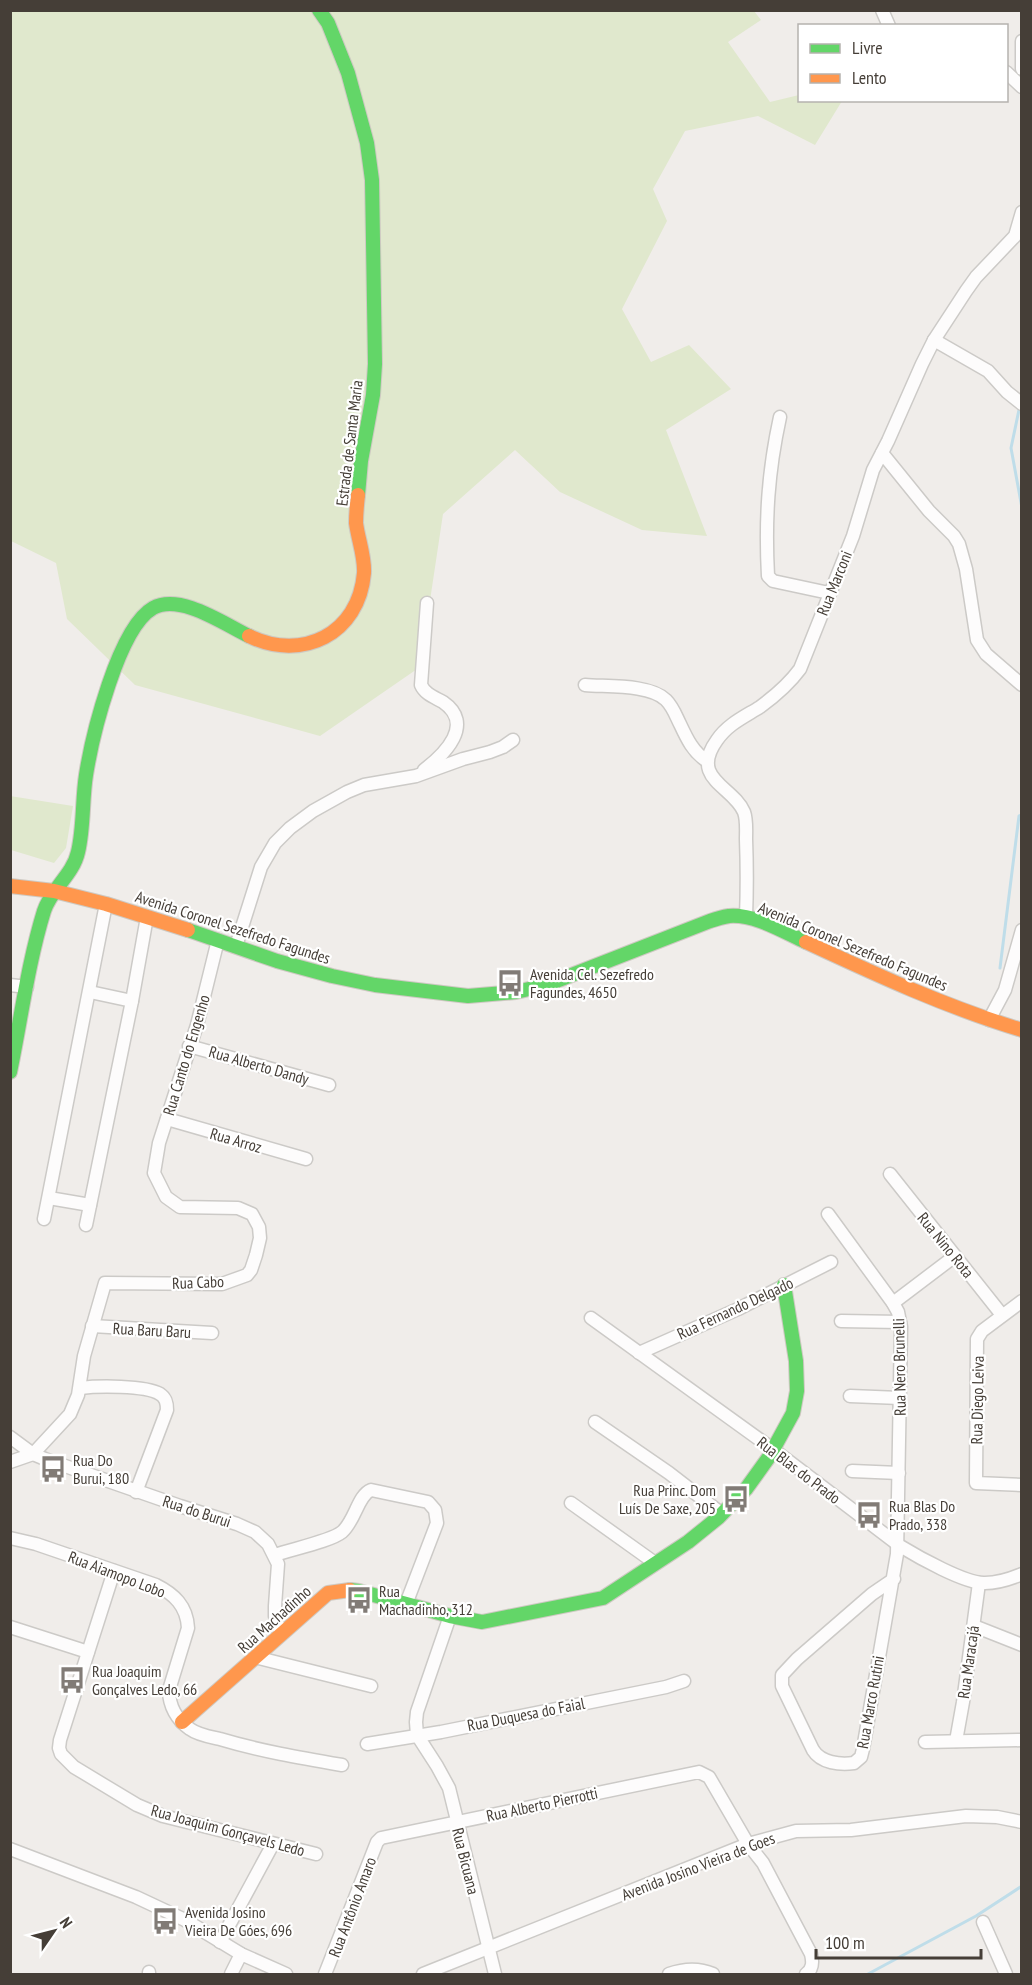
<svg xmlns="http://www.w3.org/2000/svg" width="1032" height="1985" font-family="'PT Sans Narrow',sans-serif">
<style>
.green{fill:#e0e8cd}
.lines{fill:none;stroke-linecap:round;stroke-linejoin:round}
.stream{stroke:#bfdde9;stroke-width:3}
.street-casing{stroke:#cccac7;stroke-width:15}
.fast-casing{stroke:#cec9c2;stroke-width:16}
.slow-casing{stroke:#cec9c2;stroke-width:16}
.street{stroke:#fdfcfc;stroke-width:12}
.fast{stroke:#63d668;stroke-width:14}
.slow{stroke:#ff974d;stroke-width:14}
.labels{text-anchor:middle;stroke-width:4.5;stroke-linejoin:round;paint-order:stroke}
.street-label{font-size:16px;fill:#453e37;stroke:#fff}
.poi-label{font-size:16px;fill:#453e37;stroke:#fff;text-anchor:start}
</style>
<rect width="100%" height="100%" fill="#f0edea"/>
<!-- green -->
<g class="green">
<polygon points="10,11 754,11 761,20 728,42 770,102 799,95 800,100 842,101 815,145 758,116 685,131 653,189 667,221 622,309 651,362 689,345 731,389 666,430 707,536 642,530 560,492 515,450 443,514 420,667 320,736 135,685 67,619 56,563 11,541"/>
<polygon points="10,796 73,806 66,848 54,863 11,850"/>
</g>
<g class="lines">
<!-- stream -->
<g class="stream">
<polyline points="1020,405 1011,448 1022,508"/>
<polyline points="1000,968 1019,816 1022,815"/>
<polyline points="868,1974 976,1916 1022,1886"/>
</g>
<defs>
<g id="street">
<polyline points="882,10 889,26"/>
<polyline points="1022,41 1022,69"/>
<polyline points="1006,72 1022,87"/>
<polyline points="934,340 988,371 1007,392 1022,404"/>
<path d="M780,417C768,472 765,520 768,576L773,581L829,593"/>
<polyline points="882,453 929,511 954,536 959,544 966,569 977,640 986,654 1022,685"/>
<path d="M585,685C607,687 650,684 666,700C673,707 676,716 680,724C687,739 693,752 707,761"/>
<path d="M424,770C445,754 475,724 443,702C434,697 425,694 421,685L427,603"/>
<path d="M746,917C747,891 747,865 746,839C746,831 747,820 744,812C733,786 689,779 717,740C728,724 744,717 760,707C775,696 789,684 800,669L853,536L873,470L888,441L922,364L934,340L966,291L976,277L1015,236L1022,212"/>
<polyline points="236,946 261,867 275,843 290,828 313,811 347,792 364,785 416,776 463,759 490,752 503,747 513,740"/>
<polyline points="10,985 27,987"/>
<polyline points="90,992 132,1001"/>
<polyline points="989,1020 1005,990 1022,930"/>
<polyline points="189,1046 329,1085"/>
<polyline points="167,1119 306,1159"/>
<polyline points="890,1174 1002,1315"/>
<polyline points="49,1198 90,1205"/>
<path d="M828,1214L893,1303L898,1312L901,1327L897,1554L863,1749L861,1757L854,1763C840,1765 821,1763 813,1750L782,1686V1675L797,1659L872,1594L894,1579"/>
<polyline points="44,1219 106,904"/>
<polyline points="86,1225 132,1001 147,917"/>
<polyline points="1022,1301 982,1331 977,1339 976,1483 1022,1485"/>
<polyline points="893,1303 955,1256"/>
<path d="M591,1318L774,1450L900,1546C918,1557 966,1584 985,1583C997,1583 1010,1579 1022,1574"/>
<polyline points="841,1321 900,1322"/>
<polyline points="92,1326 212,1333"/>
<polyline points="639,1353 738,1309 831,1262"/>
<path d="M80,1388C97,1386 145,1385 160,1394C166,1398 167,1403 167,1410L136,1492"/>
<polyline points="850,1396 900,1398"/>
<polyline points="595,1422 669,1473 722,1514"/>
<polyline points="10,1437 33,1454 45,1459 180,1506 237,1524 255,1532 268,1544 278,1564 275,1606 275,1616 281,1634"/>
<polyline points="10,1462 33,1454 70,1414 78,1395 84,1356 105,1283 222,1284 247,1275 251,1270 256,1255 260,1238 259,1227 252,1214 238,1208 180,1207 166,1197 154,1173 159,1143 197,1025 218,940"/>
<polyline points="852,1471 899,1473"/>
<polyline points="571,1503 655,1563"/>
<path d="M10,1538L36,1544L156,1585C174,1594 187,1606 188,1628L169,1690C169,1706 177,1720 190,1729C198,1735 211,1737 220,1739C260,1751 301,1758 342,1765"/>
<path d="M275,1555C292,1549 331,1541 342,1532C355,1521 358,1495 371,1490L428,1502L435,1510L437,1523L406,1604"/>
<polyline points="114,1571 60,1740 59,1748 61,1754 74,1767 137,1805 163,1816 316,1854"/>
<polyline points="450,1616 417,1712 416,1722 417,1735 437,1766 449,1788 495,1974"/>
<polyline points="974,1626 1022,1645"/>
<polyline points="10,1627 88,1652"/>
<polyline points="255,1657 371,1686"/>
<polyline points="956,1741 963,1702 979,1583"/>
<polyline points="925,1742 1022,1740"/>
<polyline points="367,1744 441,1732 666,1687 684,1681"/>
<polyline points="10,1849 136,1897 185,1920 241,1954 286,1974"/>
<polyline points="983,1922 1006,1974"/>
<polyline points="220,1942 273,1844"/>
<polyline points="149,1972 149,1974"/>
<polyline points="231,1974 241,1954"/>
<path d="M325,1974L377,1842L381,1838L699,1772L709,1777L748,1844L763,1863L811,1954C813,1962 813,1969 806,1974"/>
<polyline points="423,1974 748,1844 796,1831 851,1830 966,1816 997,1817 1022,1822"/>
<path d="M669,1974C683,1969 699,1968 713,1974"/>
</g>
<g id="fast">
<polyline points="319,10 328,23 348,73 367,143 372,180 375,364 373,395 361,461 358,495"/>
<path d="M188,930L277,961L332,976L375,985L468,996L516,992L546,985L710,921C716,919 723,917 729,916C755,914 782,931 806,942"/>
<path d="M10,1072C21,1019 28,963 44,911C51,889 73,875 78,852C84,827 82,800 86,775C92,737 118,628 153,608C180,593 224,624 249,636"/>
<polyline points="350,1590 359,1591 450,1616 482,1622 603,1598 688,1542 719,1517 746,1489 769,1457 793,1413 797,1391 796,1361 784,1285"/>
</g>
<g id="slow">
<path d="M249,636C302,662 359,634 364,573C365,557 358,539 356,523C356,514 357,504 358,495"/>
<polyline points="10,886 54,891 106,904 188,930"/>
<path d="M806,942C877,975 946,1007 1022,1030"/>
<polyline points="182,1722 328,1593 350,1590"/>
</g>
</defs>
<!-- street casing -->
<use href="#street" class="street-casing"/>
<!-- fast casing -->
<use href="#fast" class="fast-casing"/>
<!-- slow casing -->
<use href="#slow" class="slow-casing"/>
<!-- street -->
<use href="#street" class="street"/>
<!-- fast -->
<use href="#fast" class="fast"/>
<!-- slow -->
<use href="#slow" class="slow"/>
</g>
<!-- icons -->
<defs>
<symbol id="bus-bare" viewBox="-9 -9 18 18"><path d="M-5-6H5V4H4V6H2V4H-2V6H-4V4H-5ZM-3.5-4V0h7V-4ZM-3.5 1.2v1.5H-2V1.2ZM2 1.2v1.5H3.5V1.2Z" fill="#817b76" stroke="#fff" stroke-width="2.5" paint-order="stroke"/></symbol>
</defs>
<g fill-rule="evenodd">
<use href="#bus-bare" x="491" y="964" width="38" height="38"/>
<use href="#bus-bare" x="34" y="1450" width="38" height="38"/>
<use href="#bus-bare" x="717" y="1480" width="38" height="38"/>
<use href="#bus-bare" x="850" y="1496" width="38" height="38"/>
<use href="#bus-bare" x="340" y="1581" width="38" height="38"/>
<use href="#bus-bare" x="53" y="1661" width="38" height="38"/>
<use href="#bus-bare" x="146" y="1902" width="38" height="38"/>
</g>
<g class="labels">
<!-- street labels -->
<g class="street-label">
<text transform="translate(349 443) rotate(-83)" y="6">Estrada de Santa Maria</text>
<text transform="translate(834 583) rotate(-68)" y="6">Rua Marconi</text>
<text transform="translate(233 927) rotate(18)" y="6">Avenida Coronel Sezefredo Fagundes</text>
<text transform="translate(853 946) rotate(23)" y="6">Avenida Coronel Sezefredo Fagundes</text>
<text transform="translate(186 1055) rotate(-73)" y="6">Rua Canto do Engenho</text>
<text transform="translate(259 1065) rotate(16)" y="6">Rua Alberto Dandy</text>
<text transform="translate(236 1140) rotate(16)" y="6">Rua Arroz</text>
<text transform="translate(946 1245) rotate(51)" y="6">Rua Nino Rota</text>
<text transform="translate(198 1282) rotate(-2)" y="6">Rua Cabo</text>
<text transform="translate(735 1308) rotate(-25)" y="6">Rua Fernando Delgado</text>
<text transform="translate(152 1330) rotate(3)" y="6">Rua Baru Baru</text>
<text transform="translate(899 1367) rotate(-91)" y="6">Rua Nero Brunelli</text>
<text transform="translate(977 1400) rotate(-89)" y="6">Rua Diego Leiva</text>
<text transform="translate(799 1470) rotate(37)" y="6">Rua Blas do Prado</text>
<text transform="translate(197 1511) rotate(18)" y="6">Rua do Burui</text>
<text transform="translate(117 1574) rotate(21)" y="6">Rua Aiamopo Lobo</text>
<text transform="translate(274 1619) rotate(-42)" y="6">Rua Machadinho</text>
<text transform="translate(968 1662) rotate(-82)" y="6">Rua Maracajá</text>
<text transform="translate(870 1702) rotate(-80)" y="6">Rua Marco Rutini</text>
<text transform="translate(526 1714) rotate(-11)" y="6">Rua Duquesa do Faial</text>
<text transform="translate(542 1804) rotate(-12)" y="6">Rua Alberto Pierrotti</text>
<text transform="translate(228 1830) rotate(15)" y="6">Rua Joaquim Gonçavels Ledo</text>
<text transform="translate(466 1861) rotate(76)" y="6">Rua Bicuana</text>
<text transform="translate(698 1866) rotate(-21)" y="6">Avenida Josino Vieira de Goes</text>
<text transform="translate(352 1907) rotate(-69)" y="6">Rua Antônio Amaro</text>
</g>
<!-- poi labels -->
<g class="poi-label">
<text x="530" y="980">Avenida Cel. Sezefredo<tspan x="530" dy="18">Fagundes, 4650</tspan></text>
<text x="73" y="1466">Rua Do<tspan x="73" dy="18">Burui, 180</tspan></text>
<text x="716" y="1496" text-anchor="end">Rua Princ. Dom<tspan x="716" dy="18">Luís De Saxe, 205</tspan></text>
<text x="889" y="1512">Rua Blas Do<tspan x="889" dy="18">Prado, 338</tspan></text>
<text x="379" y="1597">Rua<tspan x="379" dy="18">Machadinho, 312</tspan></text>
<text x="92" y="1677">Rua Joaquim<tspan x="92" dy="18">Gonçalves Ledo, 66</tspan></text>
<text x="185" y="1918">Avenida Josino<tspan x="185" dy="18">Vieira De Góes, 696</tspan></text>
</g>
</g>
<!-- border -->
<rect width="1032" height="1985" fill="none" stroke="#453e37" stroke-width="24"/>
<!-- legend -->
<rect x="798" y="24" width="210" height="78" fill="#ffffff" stroke="#b5b2af" stroke-width="1.5"/>
<rect x="810" y="44" width="30" height="9" fill="#63d668" stroke="#b5b2af" stroke-width="1.5"/>
<text x="852" y="54" font-size="18" fill="#453e37">Livre</text>
<rect x="810" y="74" width="30" height="9" fill="#ff974d" stroke="#b5b2af" stroke-width="1.5"/>
<text x="852" y="84" font-size="18" fill="#453e37">Lento</text>
<!-- north arrow -->
<g transform="translate(54 1931) rotate(55)" stroke="#ffffff" stroke-width="4.5" paint-order="stroke">
<path d="M0-4.5L10 22L0 15L-10 22Z" fill="#453e37"/>
<text y="-9" font-size="16" font-weight="bold" text-anchor="middle" fill="#453e37">N</text>
</g>
<!-- scale -->
<path d="M816 1949v9h165v-9" fill="none" stroke="#453e37" stroke-width="3"/>
<text x="825" y="1949" font-size="18" fill="#453e37" stroke="#ffffff" stroke-width="4.5" paint-order="stroke">100 m</text>
</svg>
